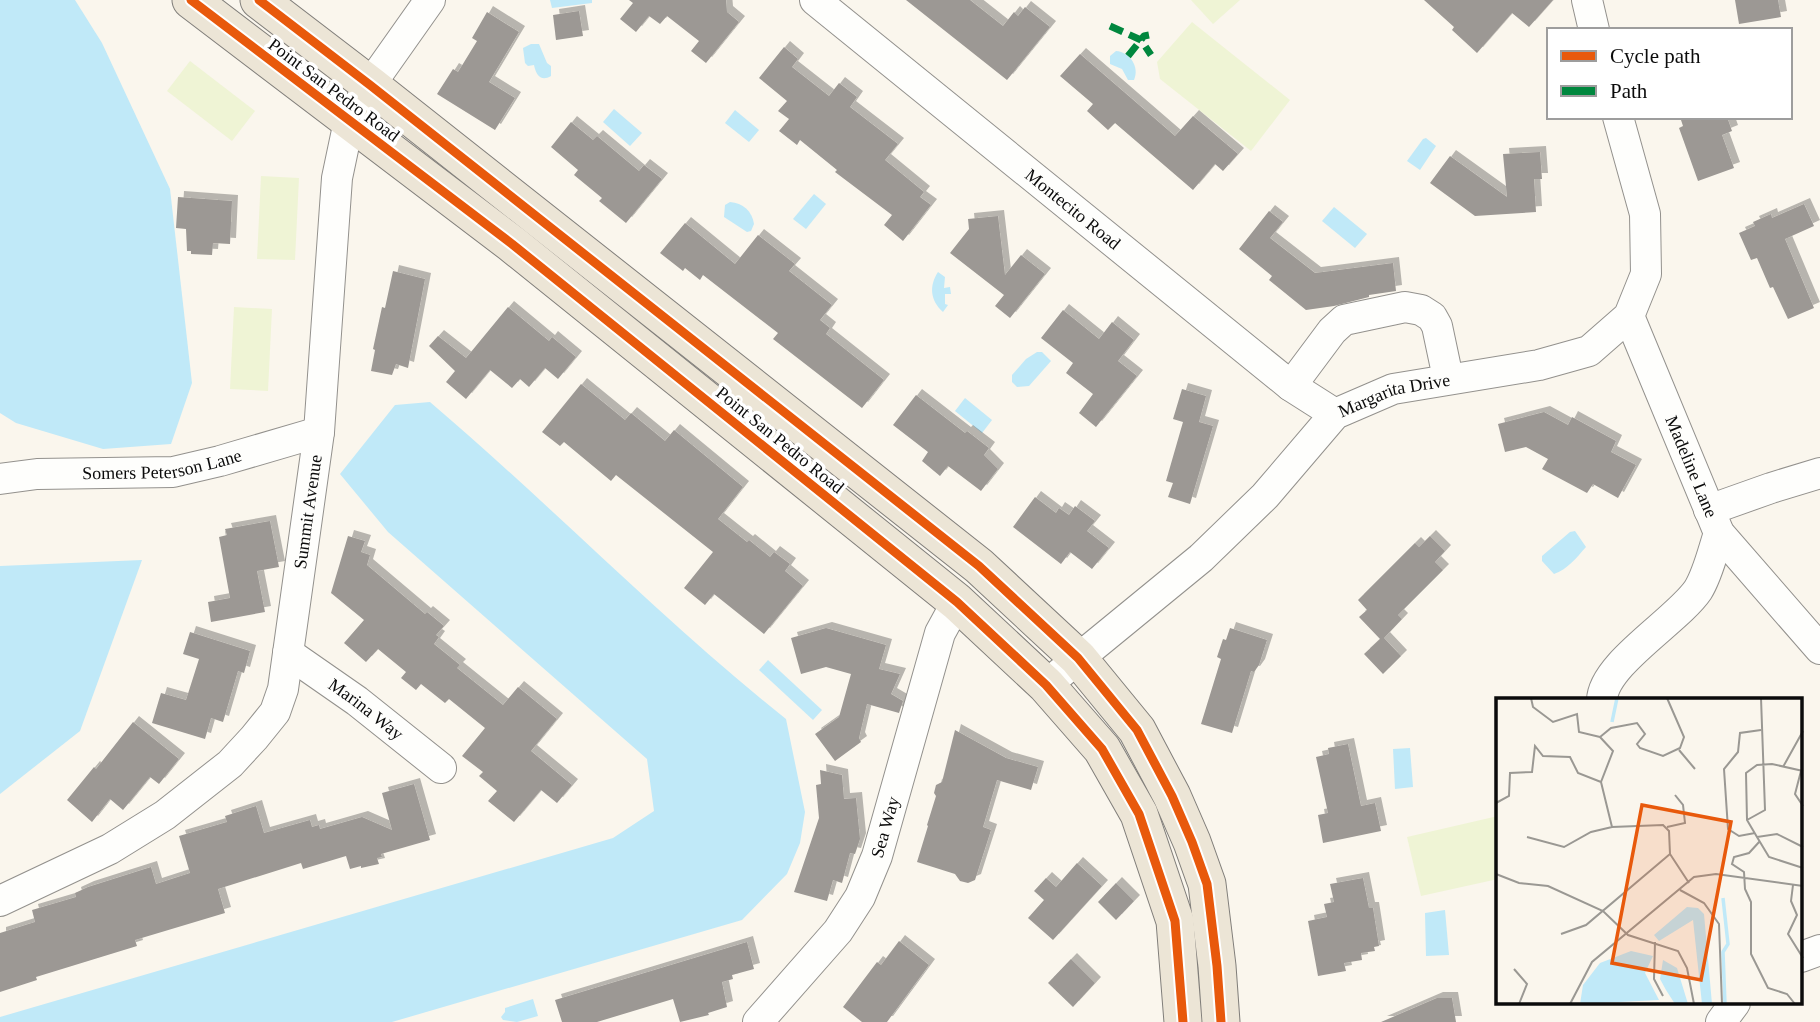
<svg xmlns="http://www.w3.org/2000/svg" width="1820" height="1022" font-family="Georgia,serif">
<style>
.pitch{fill:#eff4d5}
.water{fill:#c0e9f8}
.building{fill:#9c9894;filter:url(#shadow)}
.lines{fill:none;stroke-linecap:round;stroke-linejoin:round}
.minor-casing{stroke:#93918d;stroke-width:32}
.major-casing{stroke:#807e7a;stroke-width:39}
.minor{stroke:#fefefc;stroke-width:30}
.major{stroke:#ece5d6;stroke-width:37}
.quiet{stroke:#00873e;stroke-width:7;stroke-dasharray:14 7;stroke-linecap:butt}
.cycleway-casing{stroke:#fff;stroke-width:13}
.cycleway{stroke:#e8590c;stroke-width:9}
.labels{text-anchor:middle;stroke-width:7;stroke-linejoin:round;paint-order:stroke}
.street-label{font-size:18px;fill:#0b0b0b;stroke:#fff}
.inset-river{fill:none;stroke:#c0e9f8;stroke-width:3.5}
.inset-road{fill:none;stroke:#9a9893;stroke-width:2}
.view{fill:#e8590c;fill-opacity:0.15;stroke:#e8590c;stroke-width:3.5}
.inset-edge{fill:none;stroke:#0b0b0b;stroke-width:3.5}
</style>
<defs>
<filter id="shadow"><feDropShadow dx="6" dy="-6" stdDeviation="0" flood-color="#0004"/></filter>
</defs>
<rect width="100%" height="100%" fill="#faf6ed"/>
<!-- pitch -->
<g class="pitch">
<polygon points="1191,0 1240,0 1213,24"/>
<polygon points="1192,22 1290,100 1251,151 1160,79 1157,62"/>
<polygon points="190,61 255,111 232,141 167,91"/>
<polygon points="261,176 299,178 295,260 257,259"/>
<polygon points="234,307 272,309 268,391 230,389"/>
<polygon points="1498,816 1498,879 1421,896 1407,837"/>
</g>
<!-- water -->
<g class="water">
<polygon points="0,0 75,0 102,43 170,189 192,383 171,444 103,449 16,423 0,413"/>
<polygon points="550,0 592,0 592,3 552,8"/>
<path d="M531,44H539L547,63L551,66V76C541,82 536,75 534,65L528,66L525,63L523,48Z"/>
<path d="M1116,51C1130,52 1140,67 1134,80H1128L1122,69L1110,64V56Z"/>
<polygon points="614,109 642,133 630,146 603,122"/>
<polygon points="735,110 759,130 749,142 725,123"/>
<polygon points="1426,138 1436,146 1420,170 1407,161 1423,139"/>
<polygon points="814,194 826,204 806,229 793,219"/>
<path d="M730,202C743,203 752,211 754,224L751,231L747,232L724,217L725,205Z"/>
<polygon points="1334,207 1367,234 1355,248 1322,221"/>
<path d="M938,272L945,277L944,288L950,287L951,294H945V304L948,305L943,312C930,300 929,286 938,272Z"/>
<polygon points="1037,352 1042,352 1051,361 1029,386 1017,387 1012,382 1012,375 1026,359"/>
<polygon points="965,398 992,420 982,433 955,411"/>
<path d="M430,402C551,505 662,620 786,719L805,812L800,843L787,874L742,920L392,1022H0V1017L613,838L654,811L647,759L388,532L340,474L395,405Z"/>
<path d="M1575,531L1586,547C1577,557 1567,570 1554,574L1542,561V556L1570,532Z"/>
<polygon points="142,560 80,731 0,794 0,566"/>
<polygon points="768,660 822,710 813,720 759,670"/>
<polygon points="1410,748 1413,787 1395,789 1393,749"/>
<polygon points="1445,910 1449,955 1426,956 1425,913"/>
<polygon points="533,999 538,1016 517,1022 503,1020 501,1017 505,1012 505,1008"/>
</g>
<!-- building -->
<g class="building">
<polygon points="629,0 726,0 727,12 739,22 706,63 691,51 699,41 667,16 660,24 649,16 636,32 620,19 633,3"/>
<polygon points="906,0 970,0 1003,26 1014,12 1018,16 1025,7 1050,27 1007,80"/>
<polygon points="1424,0 1553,0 1529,27 1512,13 1477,53 1452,30 1454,27"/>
<polygon points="1735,0 1778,0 1781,17 1739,24"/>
<polygon points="579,11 583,36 556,40 553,15"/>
<polygon points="487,12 519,32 489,82 515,98 495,130 437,94 453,69 458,72 477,41 472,38"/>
<polygon points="784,47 798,59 792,67 829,96 839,83 857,97 850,107 898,144 885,160 924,192 920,197 931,205 903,241 884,225 892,215 835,172 837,170 800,140 797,145 779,131 789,119 778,111 787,101 759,78"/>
<polygon points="1080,54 1175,136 1193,116 1238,154 1223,171 1215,164 1193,190 1115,123 1108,130 1087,111 1093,104 1060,76"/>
<polygon points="1680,117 1727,117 1732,131 1722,135 1734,168 1698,181 1679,128 1683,126"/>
<polygon points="571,122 593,140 597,136 639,171 644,165 662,179 626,223 599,201 602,198 574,175 578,170 551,147"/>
<polygon points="1540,152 1542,179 1534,179 1536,212 1475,216 1430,183 1450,156 1507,197 1503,154"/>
<polygon points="178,197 232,201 230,244 213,243 212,255 191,254 191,251 187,251 186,229 176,228"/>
<polygon points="1804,204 1814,226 1785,239 1814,308 1788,319 1773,287 1770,288 1757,258 1751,260 1739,233 1755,226 1753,222 1771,214 1772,218"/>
<polygon points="1269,211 1283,222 1270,238 1315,273 1393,263 1396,291 1369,295 1369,297 1334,306 1306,310 1269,280 1272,276 1239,249"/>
<polygon points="998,216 1005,275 1021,255 1045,274 1010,318 995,306 1004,295 950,253 969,229 968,219"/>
<polygon points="685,223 735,264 758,235 795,264 789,271 832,305 820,320 830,328 826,334 884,380 862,408 773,339 778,333 703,275 700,280 685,268 683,271 660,253"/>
<polygon points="393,271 425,279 408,368 396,364 392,375 371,371 375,350 373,349 382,307 385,308"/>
<polygon points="508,307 549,341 552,337 576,357 558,379 545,368 529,387 520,379 512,388 490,370 466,399 446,382 455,371 429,346 438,336 466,358"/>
<polygon points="1063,310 1099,339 1112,322 1134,340 1118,361 1137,376 1096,427 1079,413 1093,394 1066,373 1073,363 1041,338"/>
<polygon points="581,384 625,420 631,413 665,441 674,430 743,487 718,519 747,542 749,540 770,557 774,552 790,564 785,571 803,586 764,634 714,594 705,605 684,588 713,552 616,475 611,481 564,442 560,446 542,432"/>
<polygon points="1182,389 1206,396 1199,422 1213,426 1190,504 1168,497 1173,483 1166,481 1183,422 1173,419"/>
<polygon points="916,395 965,433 967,431 989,448 984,455 998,469 981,491 948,466 940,476 922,461 928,452 893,425"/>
<polygon points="1544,412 1568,425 1572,417 1616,441 1611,452 1636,465 1618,498 1593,484 1587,493 1542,469 1548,459 1526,447 1505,452 1498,424"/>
<polygon points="1035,497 1056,513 1059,508 1069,515 1075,506 1095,521 1087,531 1109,548 1092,569 1070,552 1061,564 1013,527"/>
<polygon points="270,521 279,567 257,571 265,612 211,622 208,602 230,598 219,537 227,535 225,529"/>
<polygon points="348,536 365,541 361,552 370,555 367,565 425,614 427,612 444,626 436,635 439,637 434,644 460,665 457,668 503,705 518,687 557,719 531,751 572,785 557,803 541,790 514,822 488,801 497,791 479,776 483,772 462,756 485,728 449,699 445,703 421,684 416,690 401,678 406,672 378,649 366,662 344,643 364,620 331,593"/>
<polygon points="1430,536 1445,551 1435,562 1443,570 1398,615 1402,619 1384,638 1401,656 1383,674 1364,654 1380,639 1359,617 1367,610 1358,600 1415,543 1419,547"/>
<polygon points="826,628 886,645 879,669 900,674 891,694 903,701 899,713 867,704 859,738 861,742 835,761 815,734 839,717 851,674 826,667 801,674 791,638"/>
<polygon points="1230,628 1267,640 1259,665 1254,672 1251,671 1232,733 1201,724 1221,659 1217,657 1223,639 1226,640"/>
<polygon points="190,632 250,651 244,673 238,671 223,722 211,718 205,739 152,723 161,693 186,700 199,659 183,654"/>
<polygon points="133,722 179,759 159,784 150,777 123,810 110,799 92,822 67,800 94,767 96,769"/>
<polygon points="955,730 1006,758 1038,767 1031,790 997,780 983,827 991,830 975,880 968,883 960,881 955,874 917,862 928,826 927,825 936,796 934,793 936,785 942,782"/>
<polygon points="1348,744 1361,806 1375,803 1381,831 1323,843 1318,815 1328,813 1316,757 1329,754 1328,748"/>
<polygon points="820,770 842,775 844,799 856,798 860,839 855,854 850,853 842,883 833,880 827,901 794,892 819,818 816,785 821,784"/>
<polygon points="414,784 430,840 381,854 382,857 377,858 379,864 361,868 361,866 350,869 346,856 303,869 301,863 218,889 225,913 135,940 137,946 36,977 37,980 0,992 0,933 35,922 32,910 76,897 75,893 88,887 151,867 156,884 190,873 179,836 227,822 225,816 256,806 264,833 310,820 312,827 319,825 320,829 362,817 392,830 382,793"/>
<polygon points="1077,863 1102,886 1053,940 1028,918 1044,900 1034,891 1046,878 1056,887"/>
<polygon points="1363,878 1369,908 1373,908 1379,946 1374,947 1375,951 1361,953 1362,960 1344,963 1346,971 1318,976 1308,921 1327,917 1324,904 1334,902 1330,884"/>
<polygon points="1116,883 1134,901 1116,920 1098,902"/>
<polygon points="899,941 929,965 887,1022 862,1022 843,1007 877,962 881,965"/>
<polygon points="747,942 754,969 732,975 733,979 722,982 727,1007 708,1013 709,1015 680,1022 673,999 597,1022 562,1022 555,1000"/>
<polygon points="1071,959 1095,983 1073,1007 1048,983"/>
<polygon points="1437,998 1452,998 1456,1022 1381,1022"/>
</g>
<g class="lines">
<defs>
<g id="minor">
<path id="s1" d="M815,0L1291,386L1335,414"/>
<polyline points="1587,0 1594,30"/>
<path id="s2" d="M1629,316L1719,533L1820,649"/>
<polyline points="1291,386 1332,331 1344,320 1405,307 1421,310 1432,317 1437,326 1448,378"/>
<path id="s3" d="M0,479L37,474L173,472L220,461L319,432"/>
<polyline points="1709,510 1771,488 1820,473"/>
<path id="s4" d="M288,653L357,701L441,768"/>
<path id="s5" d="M1046,685L1201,558L1265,496L1335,414L1393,389L1539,365L1589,351L1629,316L1646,274L1645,214L1618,117"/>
<path d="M1602,700C1603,664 1677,621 1698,590C1708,574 1713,551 1719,533"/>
<path id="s6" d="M0,901L110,849L165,815L230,764L254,738L275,712L283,689L319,432L337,178L349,121L370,85L430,0"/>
<polyline points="1801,957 1820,950"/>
<path id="s7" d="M758,1022L838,931L860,897L877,856L940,633L957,602"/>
<polyline points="1721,1022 1735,1003"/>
</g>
<g id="major">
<polyline points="191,0 512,244 957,602 1046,685 1102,749 1139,814 1175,921 1183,1022"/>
<polyline points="259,0 370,85 979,566 1078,658 1137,730 1172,796 1192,842 1207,884 1217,966 1221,1022"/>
</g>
</defs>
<!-- minor casing -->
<use href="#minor" class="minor-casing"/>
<!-- major casing -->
<use href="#major" class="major-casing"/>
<!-- minor -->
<use href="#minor" class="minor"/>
<!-- major -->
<use href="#major" class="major"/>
<!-- quiet -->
<g class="quiet">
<polyline points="1110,26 1141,40 1151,55"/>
<polyline points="1128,56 1144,36 1149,35"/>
</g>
<defs>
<g id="cycleway">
<polyline points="191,0 512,244 957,602 1046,685 1102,749 1139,814 1175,921 1183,1022"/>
<polyline points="259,0 370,85 979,566 1078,658 1137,730 1172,796 1192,842 1207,884 1217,966 1221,1022"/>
</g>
</defs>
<!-- cycleway casing -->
<use href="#cycleway" class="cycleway-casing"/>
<!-- cycleway -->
<use href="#cycleway" class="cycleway"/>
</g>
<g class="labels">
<!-- street labels -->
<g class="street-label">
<text transform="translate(334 90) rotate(37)" y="6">Point San Pedro Road</text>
<text dy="6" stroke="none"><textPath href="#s1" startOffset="332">Montecito Road</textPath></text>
<text dy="6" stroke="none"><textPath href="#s5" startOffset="460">Margarita Drive</textPath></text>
<text transform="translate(780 440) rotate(39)" y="6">Point San Pedro Road</text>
<text dy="6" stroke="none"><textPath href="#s2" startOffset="163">Madeline Lane</textPath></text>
<text dy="6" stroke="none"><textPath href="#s3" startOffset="163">Somers Peterson Lane</textPath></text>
<text dy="6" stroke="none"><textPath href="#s6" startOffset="541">Summit Avenue</textPath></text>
<text dy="6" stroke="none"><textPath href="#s4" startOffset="96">Marina Way</textPath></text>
<text dy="6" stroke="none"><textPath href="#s7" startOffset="236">Sea Way</textPath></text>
</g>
</g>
<!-- overview -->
<g transform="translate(1496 698)">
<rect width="306" height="306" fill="#faf6ed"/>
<path d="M191,209L202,210L208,216L216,306H206L197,222L163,243L158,237ZM135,253L157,258L149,275L163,302L84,306L87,287L104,265ZM167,262L181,270L192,306H179L170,292L164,281Z" fill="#c0e9f8"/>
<path class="inset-river" d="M116,24L121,0M227,200L232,246L227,254L229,306"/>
<path class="inset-road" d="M35,0L37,9L57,24L81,16L83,34L104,39M183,52L199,71M287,69L307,33M305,73L299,96L307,108M0,105L13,98L14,75L36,74L39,48L47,58L74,59L82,75L105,84M251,122L269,112L265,0M116,129L105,84L117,53L104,39L115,30L141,25L149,36L141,46L144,50L167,58L184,50L188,39L171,0M171,129L189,125L187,107L179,97M259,135L243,138L232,131L228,71L242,54L244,35L265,32M31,139L68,149L95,134L116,129L167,127L173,133L174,156L193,185M261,139L251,122L250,75L261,67L276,66L307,73M264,143L253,155L238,159L236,166L248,174L249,191L255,204V256L272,290L291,296L299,306M307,149L281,136L261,139L273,159L307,170M0,176L23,185L52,188L107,213L132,237L182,253L191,270L198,306M297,187L295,203L301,217L292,236L307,260M184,192L208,205L223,226L226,306M65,236L90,227L174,156M159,244L158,281L167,298M18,271L31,286L23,306M74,306L96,264L198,179L220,176L307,188"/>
<path class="view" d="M146,107L235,124L205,282L116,265Z"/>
<rect width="306" height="306" class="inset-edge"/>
</g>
<!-- legend -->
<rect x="1547" y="28" width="245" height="91" fill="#ffffff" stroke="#9d9d9d" stroke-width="2"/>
<rect x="1561" y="51" width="35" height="10" fill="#e8590c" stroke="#9d9d9d" stroke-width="2"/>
<text x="1610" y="63" font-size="21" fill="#0b0b0b">Cycle path</text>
<rect x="1561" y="86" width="35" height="10" fill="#00873e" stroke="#9d9d9d" stroke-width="2"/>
<text x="1610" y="98" font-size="21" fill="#0b0b0b">Path</text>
</svg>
